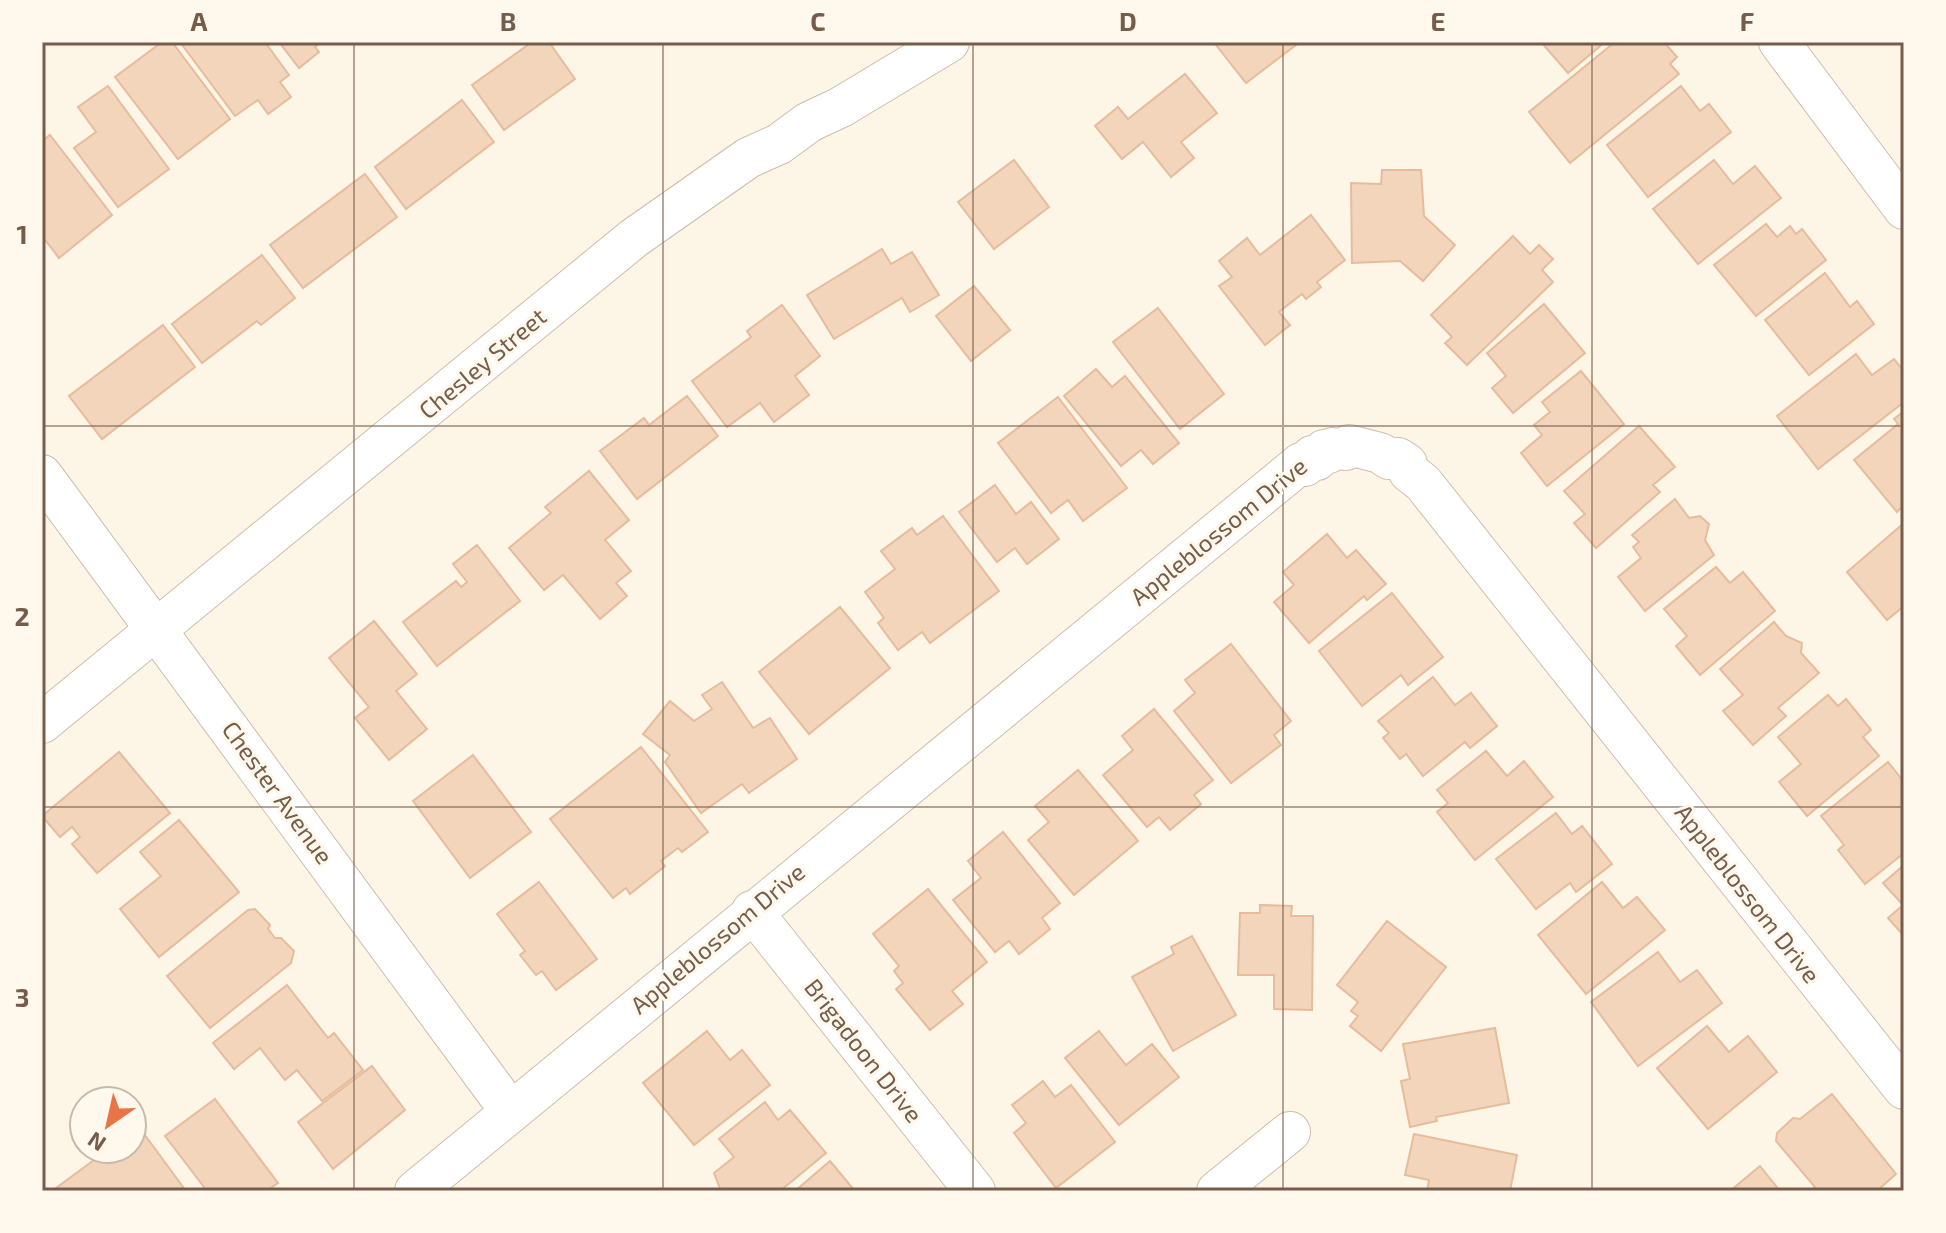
<svg xmlns="http://www.w3.org/2000/svg" width="1946" height="1233" font-family="'Exo 2',sans-serif">
<style>
.building{fill:#f3d5bc;stroke:#e6bc9c;stroke-width:2}
.lines{fill:none;stroke-linecap:round;stroke-linejoin:round}
.minor-casing{stroke:#cfbdab;stroke-width:42}
.minor{stroke:#fff;stroke-width:40}
.grid{fill:none;stroke:#765c4a;stroke-width:2;stroke-opacity:0.55}
.labels{text-anchor:middle;stroke-width:6;stroke-linejoin:round;paint-order:stroke}
.street-label{font-size:24px;fill:#765c4a;stroke:#fff8ec}
.neatline{fill:none;stroke:#765c4a;stroke-width:3}
.grid-label{font-size:26px;text-anchor:middle;font-weight:bold;fill:#765c4a}
</style>
<rect width="100%" height="100%" fill="#fdf5e5"/>
<!-- building -->
<g class="building">
<polygon points="162,42 172,42 230,119 178,159 115,77"/>
<polygon points="180,42 265,42 289,75 280,82 291,97 268,114 258,100 235,116"/>
<polygon points="279,42 322,42 315,47 319,52 299,68"/>
<polygon points="532,42 549,42 575,79 504,130 472,85"/>
<polygon points="1220,42 1300,42 1246,83 1216,45"/>
<polygon points="1541,42 1605,42 1568,73"/>
<polygon points="1615,42 1664,42 1677,57 1670,64 1679,74 1570,163 1529,112"/>
<polygon points="1185,74 1217,113 1181,142 1194,158 1171,177 1143,142 1122,159 1095,126 1118,107 1128,119"/>
<polygon points="108,86 169,169 118,207 74,148 96,132 78,107"/>
<polygon points="1681,86 1700,111 1709,104 1731,132 1648,197 1607,145"/>
<polygon points="462,100 494,142 406,209 375,167"/>
<polygon points="50,135 112,215 59,258 42,236 42,141"/>
<polygon points="1014,160 1049,207 994,249 958,202"/>
<polygon points="1714,160 1733,184 1755,166 1781,198 1698,264 1653,209"/>
<polygon points="1382,170 1421,170 1424,216 1455,245 1423,281 1400,261 1352,263 1351,183 1381,184"/>
<polygon points="365,174 397,217 303,288 270,245"/>
<polygon points="1311,215 1345,260 1317,282 1321,287 1306,299 1302,294 1279,312 1290,325 1265,345 1219,286 1232,277 1219,261 1247,238 1260,255"/>
<polygon points="1766,224 1777,237 1790,226 1796,234 1802,229 1826,260 1756,316 1714,265"/>
<polygon points="1513,236 1530,254 1539,245 1553,259 1542,270 1553,282 1467,365 1445,343 1452,337 1431,315"/>
<polygon points="882,249 891,264 912,252 939,295 910,312 902,298 834,339 807,295"/>
<polygon points="262,255 295,298 261,325 257,321 202,363 172,324"/>
<polygon points="1825,273 1850,307 1857,301 1874,324 1809,375 1765,320"/>
<polygon points="974,286 1010,330 971,361 936,316"/>
<polygon points="1544,304 1585,353 1513,413 1492,388 1506,376 1487,353"/>
<polygon points="782,305 820,356 795,376 809,395 774,422 760,403 727,427 692,381 751,337 747,331"/>
<polygon points="1158,308 1224,394 1180,429 1113,342"/>
<polygon points="163,325 195,367 102,439 69,396"/>
<polygon points="1856,354 1872,375 1894,359 1904,371 1904,402 1818,469 1777,416"/>
<polygon points="1096,369 1112,387 1125,376 1179,443 1153,464 1141,450 1121,466 1064,396"/>
<polygon points="1581,371 1624,424 1547,486 1521,453 1542,435 1534,425 1550,412 1542,402"/>
<polygon points="687,396 718,436 637,499 600,451 644,418 649,425"/>
<polygon points="1058,397 1127,488 1083,521 1068,500 1051,513 998,443"/>
<polygon points="1904,411 1904,505 1897,512 1854,460 1898,424 1894,419"/>
<polygon points="1639,426 1675,467 1653,485 1660,492 1596,548 1574,523 1585,514 1564,491"/>
<polygon points="589,471 629,520 605,540 631,571 616,583 627,596 600,619 563,575 544,590 509,548 551,513 545,507"/>
<polygon points="995,485 1016,514 1031,502 1059,539 1027,564 1015,548 997,562 959,512"/>
<polygon points="1675,499 1689,518 1700,516 1709,524 1705,540 1714,555 1645,611 1618,577 1641,558 1633,547 1639,542 1632,535"/>
<polygon points="943,516 999,591 930,643 922,632 898,650 878,623 884,618 865,592 895,569 881,551 912,528 917,535"/>
<polygon points="1904,523 1904,606 1887,620 1847,572"/>
<polygon points="1327,534 1347,558 1356,550 1386,584 1367,600 1364,596 1309,643 1274,602 1294,585 1283,572"/>
<polygon points="477,545 520,601 437,666 403,622 456,581 461,587 467,582 453,564"/>
<polygon points="1716,567 1730,583 1743,572 1775,611 1700,675 1676,646 1687,636 1664,609"/>
<polygon points="1392,593 1443,657 1408,685 1401,675 1362,706 1319,651"/>
<polygon points="840,607 890,668 809,734 759,672"/>
<polygon points="374,621 417,674 396,691 427,729 389,760 355,718 369,707 329,658"/>
<polygon points="1774,622 1786,636 1802,643 1801,653 1819,673 1778,708 1786,716 1753,745 1723,711 1743,695 1720,669"/>
<polygon points="1231,644 1291,721 1274,735 1281,745 1231,783 1174,711 1195,693 1185,680"/>
<polygon points="1433,677 1455,705 1471,693 1497,726 1470,748 1465,742 1423,776 1406,754 1400,759 1383,738 1389,733 1378,721"/>
<polygon points="722,682 753,728 770,718 797,759 749,793 742,784 701,813 665,762 670,755 643,734 670,701 694,721 712,709 702,695"/>
<polygon points="1828,695 1838,706 1846,699 1871,730 1863,737 1879,756 1807,816 1779,782 1801,764 1778,737"/>
<polygon points="1154,709 1213,780 1194,795 1201,804 1170,830 1159,817 1147,827 1103,775 1133,750 1122,736"/>
<polygon points="641,747 708,832 682,852 678,848 661,861 665,866 630,894 626,888 613,898 550,819"/>
<polygon points="1486,751 1507,776 1524,761 1553,797 1475,860 1437,812 1448,803 1437,790"/>
<polygon points="119,752 170,813 97,873 72,844 80,837 72,827 60,837 42,816"/>
<polygon points="473,755 531,832 470,878 413,801"/>
<polygon points="1888,762 1904,782 1904,853 1865,884 1838,850 1844,845 1821,816"/>
<polygon points="1078,770 1138,841 1074,895 1028,840 1049,822 1035,806"/>
<polygon points="1556,813 1572,834 1582,826 1612,864 1576,892 1570,883 1536,909 1496,859"/>
<polygon points="179,820 239,892 159,957 120,909 161,876 140,852"/>
<polygon points="1003,832 1060,903 1042,918 1050,929 1019,954 1009,941 995,952 953,900 981,878 968,861"/>
<polygon points="1904,865 1904,936 1888,918 1903,905 1883,883"/>
<polygon points="539,882 597,959 556,990 542,971 536,975 520,955 525,951 497,914"/>
<polygon points="1602,882 1623,908 1637,897 1665,930 1586,994 1538,935"/>
<polygon points="928,889 987,962 952,991 963,1004 930,1030 896,989 903,983 894,971 899,966 873,934"/>
<polygon points="1260,905 1292,906 1291,916 1313,916 1312,1010 1274,1009 1274,975 1238,975 1240,913 1260,913"/>
<polygon points="255,909 270,925 268,929 275,938 281,938 294,951 291,963 210,1028 167,976 248,910"/>
<polygon points="1387,921 1446,967 1381,1051 1350,1026 1358,1016 1351,1011 1358,1002 1337,985"/>
<polygon points="1192,936 1236,1015 1173,1051 1132,977 1174,954 1171,947"/>
<polygon points="1658,952 1680,982 1697,970 1722,1003 1638,1066 1591,1002"/>
<polygon points="287,985 328,1038 334,1033 363,1070 322,1101 297,1070 285,1080 260,1048 234,1069 213,1043"/>
<polygon points="1707,1026 1729,1052 1748,1036 1777,1072 1708,1129 1657,1068"/>
<polygon points="1495,1028 1509,1103 1436,1117 1437,1121 1410,1127 1401,1081 1410,1079 1403,1044"/>
<polygon points="707,1031 730,1060 742,1050 770,1085 694,1145 643,1083"/>
<polygon points="1099,1031 1126,1065 1152,1044 1179,1077 1119,1125 1065,1058"/>
<polygon points="372,1066 405,1110 333,1169 298,1122"/>
<polygon points="1043,1081 1055,1097 1071,1085 1115,1142 1056,1188 1014,1133 1026,1123 1012,1105"/>
<polygon points="1832,1094 1896,1174 1877,1191 1810,1191 1815,1187 1776,1141 1777,1133 1793,1118 1800,1119"/>
<polygon points="215,1099 278,1183 266,1191 207,1191 165,1136"/>
<polygon points="765,1102 778,1120 790,1110 826,1153 780,1191 721,1191 714,1173 734,1157 719,1139"/>
<polygon points="139,1127 186,1191 52,1191 109,1149 132,1149 132,1132"/>
<polygon points="1414,1134 1517,1155 1510,1191 1427,1191 1429,1180 1405,1175"/>
<polygon points="830,1161 855,1191 795,1191"/>
<polygon points="1760,1166 1780,1191 1730,1191"/>
</g>
<g class="lines">
<defs>
<g id="minor">
<polyline points="1779,42 1904,209"/>
<polyline points="42,475 511,1112"/>
<polyline points="42,723 634,238 748,158 779,144 809,122 841,107 949,42"/>
<polyline points="752,911 975,1191"/>
<polyline points="415,1191 1301,463 1305,466 1312,456 1317,460 1324,450 1329,453 1332,448 1346,450 1349,445 1380,453 1389,459 1398,458 1407,464 1409,472 1423,483 1904,1089"/>
<polyline points="1217,1191 1290,1132"/>
</g>
</defs>
<!-- minor casing -->
<use href="#minor" class="minor-casing"/>
<!-- minor -->
<use href="#minor" class="minor"/>
</g>
<!-- grid -->
<path class="grid" d="M354,42V1191M663,42V1191M973,42V1191M1283,42V1191M1592,42V1191M42,426H1904M42,807H1904"/>
<g class="labels">
<!-- street labels -->
<g class="street-label">
<text transform="translate(483 364) rotate(-40)" y="8">Chesley Street</text>
<text transform="translate(1219 532) rotate(-39)" y="8">Appleblossom Drive</text>
<text transform="translate(277 793) rotate(54)" y="8">Chester Avenue</text>
<text transform="translate(1747 894) rotate(52)" y="8">Appleblossom Drive</text>
<text transform="translate(718 939) rotate(-40)" y="8">Appleblossom Drive</text>
<text transform="translate(863 1051) rotate(52)" y="8">Brigadoon Drive</text>
</g>
</g>
<!-- border -->
<rect width="1946" height="1233" fill="none" stroke="#fff8ec" stroke-width="88"/>
<!-- north arrow -->
<g transform="translate(108 1125) rotate(214)"><circle r="38" fill="#fff8ec" stroke="#c8baab" stroke-width="2"/>
<path d="M0-6L14 30L0 20L-14 30Z" fill="#e97448"/>
<text y="-12" font-size="22" font-weight="bold" text-anchor="middle" fill="#765c4a">N</text>
</g>
<rect x="44" y="44" width="1858" height="1145" class="neatline"/>
<g class="grid-label">
<text x="199" y="31">A</text>
<text x="508" y="31">B</text>
<text x="818" y="31">C</text>
<text x="1128" y="31">D</text>
<text x="1438" y="31">E</text>
<text x="1747" y="31">F</text>
<text x="22" y="244">1</text>
<text x="22" y="626">2</text>
<text x="22" y="1007">3</text>
</g>
</svg>
